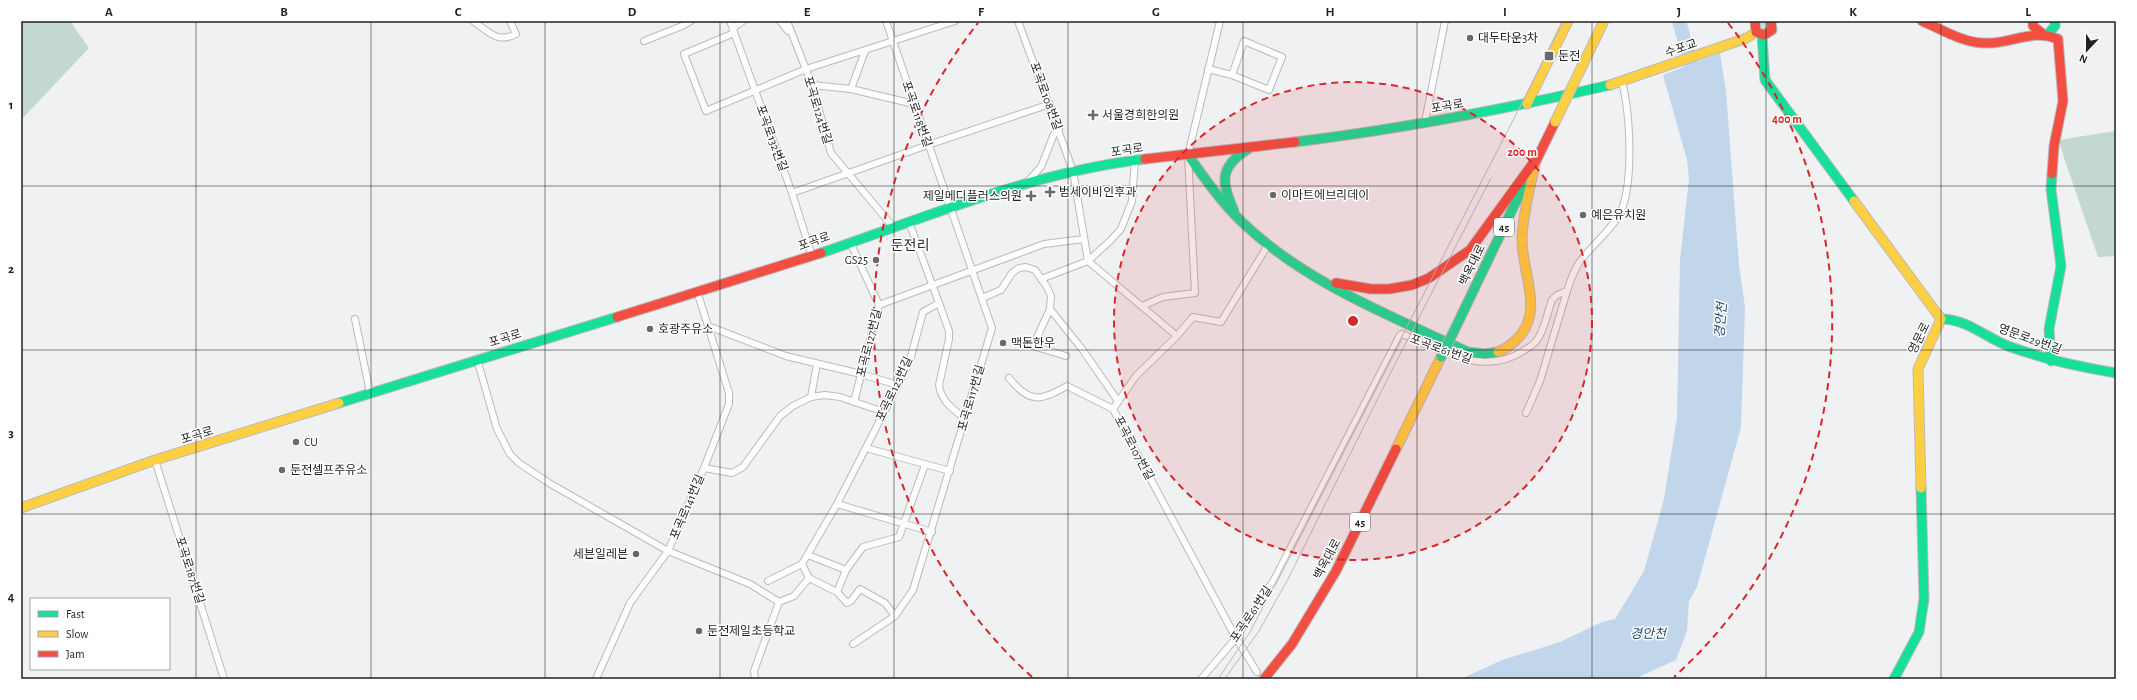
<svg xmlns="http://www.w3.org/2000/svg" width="2137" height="700" font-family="'Alegreya Sans','Noto Sans KR',sans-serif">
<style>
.green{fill:#cbe0d6}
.forest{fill:#c3d9cf}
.water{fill:#c1d6eb}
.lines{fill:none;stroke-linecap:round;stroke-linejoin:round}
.river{stroke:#c1d6eb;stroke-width:14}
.street-casing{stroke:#bbbbbd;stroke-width:8}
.fast-casing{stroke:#bbbbbd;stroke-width:11}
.slow-casing{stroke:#bbbbbd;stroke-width:11}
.jam-casing{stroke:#bbbbbd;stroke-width:11}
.street{stroke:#fdfdfd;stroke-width:6}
.fast{stroke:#16e098;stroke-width:9}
.slow{stroke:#ffcf43;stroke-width:9}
.jam{stroke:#f24e42;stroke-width:9}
.tram{stroke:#babbbc;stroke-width:1}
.fast-bridge-casing{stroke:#bbbbbd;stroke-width:11;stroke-linecap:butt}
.slow-bridge-casing{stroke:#bbbbbd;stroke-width:11;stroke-linecap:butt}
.fast-bridge{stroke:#16e098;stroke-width:9}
.slow-bridge{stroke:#ffcf43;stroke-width:9}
.grid{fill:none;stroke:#1f2021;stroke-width:1;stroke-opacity:0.55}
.ring{fill:none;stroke:#d62828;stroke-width:2;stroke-dasharray:7 5}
.poi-dot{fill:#68696a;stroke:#fff;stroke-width:1.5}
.labels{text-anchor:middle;stroke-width:3;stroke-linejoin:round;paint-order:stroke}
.shield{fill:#fff;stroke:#626364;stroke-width:1}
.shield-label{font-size:11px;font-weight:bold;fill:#1f2021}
.poi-label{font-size:12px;fill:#1f2021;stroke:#fff;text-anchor:start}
.street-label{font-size:12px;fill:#1f2021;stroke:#fff}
.water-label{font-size:13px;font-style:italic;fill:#1d4b72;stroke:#fff}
.quarter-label{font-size:14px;fill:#28292b;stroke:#fff}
.centre{fill:#d62828;stroke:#fff;stroke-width:2}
.ring-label{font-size:12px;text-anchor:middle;font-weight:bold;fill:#d62828;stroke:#fff;stroke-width:3;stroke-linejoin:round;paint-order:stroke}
.neatline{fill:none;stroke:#1f2021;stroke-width:1.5}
.grid-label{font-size:13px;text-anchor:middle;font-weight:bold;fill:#1f2021}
</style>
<rect width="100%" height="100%" fill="#f0f1f3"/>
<!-- green -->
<polygon class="green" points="1759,21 1766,21 1769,28 1760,31 1757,24"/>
<!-- forest -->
<g class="forest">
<polygon points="21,21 70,21 89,48 21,120"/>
<polygon points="2116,131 2116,256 2098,257 2058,140"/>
</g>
<!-- water -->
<polygon class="water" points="1720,53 1726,91 1739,265 1745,307 1741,427 1697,587 1689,601 1687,631 1676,660 1634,679 1461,679 1502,660 1560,642 1602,622 1615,619 1644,571 1664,499 1677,417 1680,260 1689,179 1687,160 1663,75"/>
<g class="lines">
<!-- river -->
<polyline class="river" points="1679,21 1696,82"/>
<defs>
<g id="street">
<path d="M473,21C488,31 497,44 516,34L510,21"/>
<polyline points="730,21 792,193 812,256"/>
<polyline points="780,21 788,31"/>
<polyline points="787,21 812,85 831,153 894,228"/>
<polyline points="1018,21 1073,171 1088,261 1177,336 1136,376 1113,409 1236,638 1257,672"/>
<polyline points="733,28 743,21"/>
<polyline points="734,33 684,54 706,111 806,69 955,21"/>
<polyline points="644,41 682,26 691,21"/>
<polyline points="1208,69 1232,75 1269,90 1282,57 1244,41 1232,75"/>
<polyline points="812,85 851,89 914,104"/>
<polyline points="851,89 865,51"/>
<polyline points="1425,122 1445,21"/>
<polyline points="1026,183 1041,167 1054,134 1059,129"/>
<polyline points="792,193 928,145 1050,104"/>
<polyline points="850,242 879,305 854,402"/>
<polyline points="1041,279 1088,261 1110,241 1121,229 1132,201 1135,160"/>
<polyline points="697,291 729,393 729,404 704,468 668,551 750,584 779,602 754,671 755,679"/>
<polyline points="982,298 1001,290 1012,273 1019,268 1026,267 1035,270 1047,287 1051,296 1050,309 1033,346 1066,356"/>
<path d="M939,303L949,331V339L939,385C941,401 953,409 965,419"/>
<polyline points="879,305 1044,244 1084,239"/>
<polyline points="1142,306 1163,297 1195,293 1188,155 1220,21"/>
<polyline points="1050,309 1082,349 1118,401"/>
<polyline points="355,319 370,393"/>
<polyline points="708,326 786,356 861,374 898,385"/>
<polyline points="1177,336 1193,317 1221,322 1268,245"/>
<polyline points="477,359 497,429 510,454 519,463 549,483 668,551 630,603 596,679"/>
<path d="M1009,378C1030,404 1040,401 1067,386L1113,409"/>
<polyline points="811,397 817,364"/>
<polyline points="1526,413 1540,381 1567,291"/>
<polyline points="866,448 950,471"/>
<polyline points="155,460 224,679"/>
<polyline points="704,468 732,473 743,467 780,416 793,406 811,397 825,395 840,397 884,412"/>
<polyline points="837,504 932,532"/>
<polyline points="808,555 846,570"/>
<polyline points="768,581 802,564"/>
<polyline points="837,592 846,570 863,547 899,537 925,465"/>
<polyline points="779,602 794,596 809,578"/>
<polyline points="895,616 885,603 860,589 851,601 847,603 837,592 809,578 802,564 837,504 898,385 910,360 923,312 939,303 909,222"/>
<polyline points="853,644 895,616 913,590 992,328 886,21"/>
<path d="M1201,679L1236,638L1274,580L1400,335L1402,334C1440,350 1484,377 1523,351C1528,348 1534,345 1537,340C1545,329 1547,313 1552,300L1557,295L1567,291C1570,282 1573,272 1579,263C1590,247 1607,234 1618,217C1635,189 1630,113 1622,82"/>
</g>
<g id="fast">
<polyline points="2048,34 2055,26 2055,21"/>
<polyline points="1762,35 1765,80 1854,201"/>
<path d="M1295,142C1401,129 1506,109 1610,85"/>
<path d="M1188,155C1205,179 1222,203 1243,223C1306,283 1391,316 1468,352L1485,354L1498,352"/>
<path d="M1234,211C1221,182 1219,167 1248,149"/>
<path d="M821,253C927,217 1033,172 1145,159"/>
<path d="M1941,319C1967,319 1985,337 2008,346C2047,360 2076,366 2116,373"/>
<polyline points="1453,333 1524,185"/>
<polyline points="2051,361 2049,329 2061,266 2051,189 2052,174"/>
<polyline points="339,403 617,317"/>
<polyline points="1894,679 1919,632 1924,599 1921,488"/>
</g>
<g id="slow">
<polyline points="1610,85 1747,38 1756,32"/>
<polyline points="1527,104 1568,21"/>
<polyline points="1854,201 1941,319 1918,369 1921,488"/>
<path d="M1498,352C1505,349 1511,345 1516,340C1546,312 1521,272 1522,238C1523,211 1531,185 1536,159"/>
<polyline points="1396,449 1441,357"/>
<polyline points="21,508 155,460 339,403"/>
</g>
<g id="jam">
<polyline points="1755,21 1756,32 1764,35 1772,30 1771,21"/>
<path d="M1922,21C1941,29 1961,42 1983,43C2011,45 2029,28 2058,39L2063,101L2054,146L2052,174"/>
<polyline points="2033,21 2033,26 2042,33"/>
<polyline points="1145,159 1295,142"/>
<polyline points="1534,165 1555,122"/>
<polyline points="1336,283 1371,289 1389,289 1412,285 1429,278 1470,250 1534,162"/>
<polyline points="617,317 821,253"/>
<polyline points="1264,679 1292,644 1336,571 1396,449"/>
</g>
</defs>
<!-- street casing -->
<use href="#street" class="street-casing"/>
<!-- fast casing -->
<use href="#fast" class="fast-casing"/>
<!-- slow casing -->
<use href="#slow" class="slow-casing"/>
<!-- jam casing -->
<use href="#jam" class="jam-casing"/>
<!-- street -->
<use href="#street" class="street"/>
<!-- fast -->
<use href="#fast" class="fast"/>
<!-- slow -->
<use href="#slow" class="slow"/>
<!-- jam -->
<use href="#jam" class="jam"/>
<!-- tram -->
<g class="tram">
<polyline points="1226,677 1259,631 1288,579 1393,368 1491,178"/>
<polyline points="1218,679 1250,632 1564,21"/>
</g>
<defs>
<polyline id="fast-bridge" points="1441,357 1453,333"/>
<polyline id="slow-bridge" points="1555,122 1604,21"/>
</defs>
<!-- fast-bridge casing -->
<use href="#fast-bridge" class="fast-bridge-casing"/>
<!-- slow-bridge casing -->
<use href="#slow-bridge" class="slow-bridge-casing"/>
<!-- fast-bridge -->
<use href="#fast-bridge" class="fast-bridge"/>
<!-- slow-bridge -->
<use href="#slow-bridge" class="slow-bridge"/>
</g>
<!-- grid -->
<path class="grid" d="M196,21V679M371,21V679M545,21V679M720,21V679M894,21V679M1068,21V679M1243,21V679M1417,21V679M1592,21V679M1766,21V679M1941,21V679M21,186H2116M21,350H2116M21,514H2116"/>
<!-- distance rings -->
<circle cx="1353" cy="321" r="239" fill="#d62828" fill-opacity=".12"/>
<g class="ring">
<circle cx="1353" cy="321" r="239"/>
<path d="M1032 677A479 479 0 0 1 978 23M1728 23A479 479 0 0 1 1674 677"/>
</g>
<!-- markers -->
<g class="poi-dot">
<circle cx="1470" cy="38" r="4"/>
<rect x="1544" y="51" width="10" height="10" rx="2"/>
<path d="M1091 109h4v4h4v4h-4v4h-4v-4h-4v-4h4z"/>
<path d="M1048 186h4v4h4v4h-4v4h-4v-4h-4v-4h4z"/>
<circle cx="1273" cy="195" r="4"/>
<path d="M1029 190h4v4h4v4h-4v4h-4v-4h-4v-4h4z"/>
<circle cx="1583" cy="215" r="4"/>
<circle cx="876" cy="260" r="4"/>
<circle cx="650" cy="329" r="4"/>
<circle cx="1003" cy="343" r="4"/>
<circle cx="296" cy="442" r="4"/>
<circle cx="282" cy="470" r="4"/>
<circle cx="636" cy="554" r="4"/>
<circle cx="699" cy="631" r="4"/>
</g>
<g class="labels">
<!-- shield labels -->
<g class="shield">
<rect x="1494" y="218" width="20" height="18" rx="3"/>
<rect x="1350" y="513" width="20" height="18" rx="3"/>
</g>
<g class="shield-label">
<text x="1504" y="231">45</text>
<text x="1360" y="526">45</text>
</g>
<!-- poi labels -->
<g class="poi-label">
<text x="1478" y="42">대두타운3차</text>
<text x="1558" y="60">둔전</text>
<text x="1102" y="119">서울경희한의원</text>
<text x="1059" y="196">범세이비인후과</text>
<text x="1281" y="199">이마트에브리데이</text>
<text x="1022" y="200" text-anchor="end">제일메디플러스의원</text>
<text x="1591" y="219">예은유치원</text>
<text x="868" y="264" text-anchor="end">GS25</text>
<text x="658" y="333">호광주유소</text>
<text x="1011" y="347">맥돈한우</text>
<text x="304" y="446">CU</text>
<text x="290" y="474">둔전셀프주유소</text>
<text x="628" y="558" text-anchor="end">세븐일레븐</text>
<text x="707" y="635">둔전제일초등학교</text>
</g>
<!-- street labels -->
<g class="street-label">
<text transform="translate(1681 48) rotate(-19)" y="4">수포교</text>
<text transform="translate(1046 96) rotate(70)" y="4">포곡로108번길</text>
<text transform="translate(1447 106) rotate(-10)" y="4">포곡로</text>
<text transform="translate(818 110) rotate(73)" y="4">포곡로124번길</text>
<text transform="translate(917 114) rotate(71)" y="4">포곡로118번길</text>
<text transform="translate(772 138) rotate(70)" y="4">포곡로132번길</text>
<text transform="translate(1127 150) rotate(-9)" y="4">포곡로</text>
<text transform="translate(814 241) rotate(-19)" y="4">포곡로</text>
<text transform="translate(1472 265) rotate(-64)" y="4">백옥대로</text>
<text transform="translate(505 338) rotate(-17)" y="4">포곡로</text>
<text transform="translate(1919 338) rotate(-64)" y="4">영문로</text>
<text transform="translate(2030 339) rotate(20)" y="4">영문로29번길</text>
<text transform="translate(869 343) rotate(-76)" y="4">포곡로127번길</text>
<text transform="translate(1441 349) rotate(20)" y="4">포곡로61번길</text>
<text transform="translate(894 389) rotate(-65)" y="4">포곡로123번길</text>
<text transform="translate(971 398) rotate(-74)" y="4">포곡로117번길</text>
<text transform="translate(197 435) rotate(-17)" y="4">포곡로</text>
<text transform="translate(1134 448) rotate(62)" y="4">포곡로107번길</text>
<text transform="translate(687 507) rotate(-67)" y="4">포곡로141번길</text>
<text transform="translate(1327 559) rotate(-62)" y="4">백옥대로</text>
<text transform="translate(190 570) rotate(72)" y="4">포곡로187번길</text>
<text transform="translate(1251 614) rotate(-56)" y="4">포곡로61번길</text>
</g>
<!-- water labels -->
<g class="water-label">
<text transform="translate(1720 320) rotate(-86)" y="5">경안천</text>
<text x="1648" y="638">경안천</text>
</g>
<!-- quarter labels -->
<g class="quarter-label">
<text x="910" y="250">둔전리</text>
</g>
</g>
<circle cx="1353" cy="321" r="6" class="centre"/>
<g class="ring-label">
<text x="1787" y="123">400 m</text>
<text x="1522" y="156">200 m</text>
</g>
<!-- border -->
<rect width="2137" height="700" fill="none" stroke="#ffffff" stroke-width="44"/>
<!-- legend -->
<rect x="30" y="598" width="140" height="72" fill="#ffffff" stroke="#a5a6a6"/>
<rect x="38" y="611" width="20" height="6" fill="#16e098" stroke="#a5a6a6"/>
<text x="66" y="618" font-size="12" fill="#1f2021">Fast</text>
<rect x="38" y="631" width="20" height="6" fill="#ffcf43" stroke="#a5a6a6"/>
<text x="66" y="638" font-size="12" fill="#1f2021">Slow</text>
<rect x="38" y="651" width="20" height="6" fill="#f24e42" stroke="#a5a6a6"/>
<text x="66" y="658" font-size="12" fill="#1f2021">Jam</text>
<!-- north arrow -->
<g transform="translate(2087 50) rotate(202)" stroke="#ffffff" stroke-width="3" paint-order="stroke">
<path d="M0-3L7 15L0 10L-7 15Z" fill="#1f2021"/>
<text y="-6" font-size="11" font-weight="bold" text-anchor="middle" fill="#1f2021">N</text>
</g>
<rect x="22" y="22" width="2093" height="656" class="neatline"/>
<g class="grid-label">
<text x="109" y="16">A</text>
<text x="284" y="16">B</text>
<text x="458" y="16">C</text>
<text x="632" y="16">D</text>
<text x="807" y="16">E</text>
<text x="981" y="16">F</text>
<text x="1156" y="16">G</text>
<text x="1330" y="16">H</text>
<text x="1505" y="16">I</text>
<text x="1679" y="16">J</text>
<text x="1853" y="16">K</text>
<text x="2028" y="16">L</text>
<text x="11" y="109">1</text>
<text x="11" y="273">2</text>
<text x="11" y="437">3</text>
<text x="11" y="601">4</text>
</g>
</svg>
